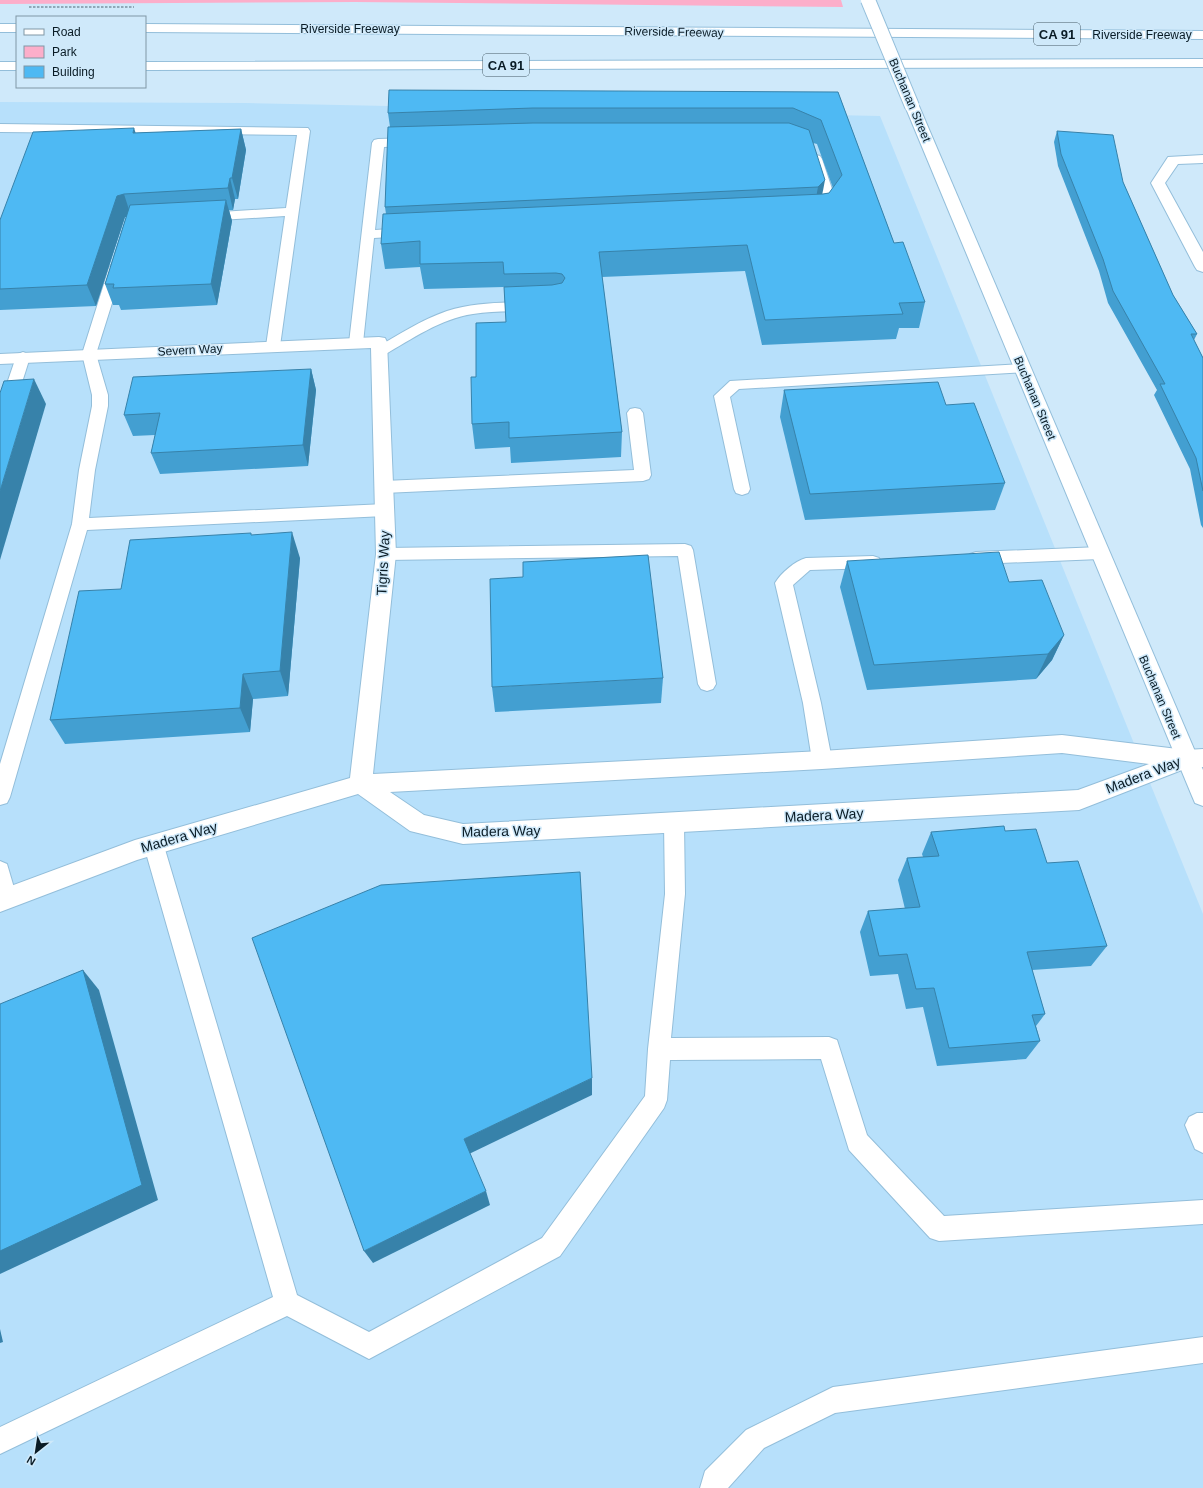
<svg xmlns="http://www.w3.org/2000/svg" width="1203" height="1488" font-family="Helvetica,sans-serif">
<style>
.built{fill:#b7e0fb}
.green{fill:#fcaeca}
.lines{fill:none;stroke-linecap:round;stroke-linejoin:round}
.service-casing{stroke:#93beda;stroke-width:2}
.minor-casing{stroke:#93beda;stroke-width:2}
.tertiary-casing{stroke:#93beda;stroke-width:2}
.motorway-casing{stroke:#93beda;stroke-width:2}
.path{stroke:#7c93a1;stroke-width:1.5;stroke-dasharray:2.5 1.5;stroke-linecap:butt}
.service{fill:#fff;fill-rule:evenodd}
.minor{fill:#fff;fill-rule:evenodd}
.tertiary{fill:#fff;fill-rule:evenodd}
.motorway{fill:#fff;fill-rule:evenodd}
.tertiary-bridge-casing{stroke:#93beda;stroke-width:16;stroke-linecap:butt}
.tertiary-bridge{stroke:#fff;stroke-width:14}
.wall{fill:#439fd1;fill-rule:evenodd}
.shaded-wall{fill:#3782aa}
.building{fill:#4eb9f3;stroke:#3782aa}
.labels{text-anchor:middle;stroke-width:3;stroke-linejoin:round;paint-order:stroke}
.far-street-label{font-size:12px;fill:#091b25;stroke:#cfe9fa}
.shield{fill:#cfe9fa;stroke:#445965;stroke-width:1}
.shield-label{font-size:13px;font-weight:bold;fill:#091b25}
.street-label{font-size:14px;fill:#091b25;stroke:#cfe9fa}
</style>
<rect width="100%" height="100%" fill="#cfe9fa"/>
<!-- built -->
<polygon class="built" points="0,102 246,103 880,116 1203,914 1203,1488 0,1488"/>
<!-- green -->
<polygon class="green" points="0,0 841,0 843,7 355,2 7,4 0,4"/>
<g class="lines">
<defs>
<g id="service">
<polygon points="0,124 308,128 310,131 280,346 278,349 273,351 268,349 266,346 285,216 204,221 199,220 197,217 199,214 204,213 286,208 297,135 0,132"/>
<polygon points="413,138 417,139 419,142 417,145 384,147 375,230 406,228 411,229 413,232 411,235 406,236 374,238 363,343 361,346 356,348 351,346 349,343 372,143 374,140 378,139"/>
<path d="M816,155L820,156L822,159L836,201C831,209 825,219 814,217L812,214L823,201L810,159L812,156Z"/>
<polygon points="116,264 121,265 123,268 96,354 108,395 108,406 95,470 89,518 385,504 391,506 393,510 391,514 385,516 87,530 10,797 7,803 0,805 0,764 72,524 79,470 92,406 92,395 82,354 109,268 111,265"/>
<path d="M532,301L537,302L539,305L537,308C516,313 494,310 473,314C440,319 412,339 384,355L379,357L374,355L372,352L374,349C398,335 421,320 447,311C475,302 503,303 532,301Z"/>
<polygon points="23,352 28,354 30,357 8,427 5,431 0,432 0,404 16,357 18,354"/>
<polygon points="1023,364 1028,366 1030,369 1028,372 739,389 730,397 750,489 748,493 742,495 736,493 734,489 714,396 730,381"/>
<polygon points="635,408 640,409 643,413 651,475 649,479 643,481 384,493 378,491 376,487 378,483 384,481 634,470 627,413 630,409"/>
<polygon points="685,544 691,546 693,550 716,684 713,689 707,691 701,689 698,684 678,556 386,560 380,558 378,554 380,550 386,548"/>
<polygon points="1100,547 1106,549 1108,553 1106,557 1100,559 976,564 970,562 968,558 970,554 976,552"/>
<path d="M873,556L879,558L881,562L879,566L873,568L810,570L793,585L821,703L832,760L829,766L822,768L815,766L812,760L803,703L775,583C781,573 795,561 806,558Z"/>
<polygon points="674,814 681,817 684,823 685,894 671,1038 829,1037 837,1040 867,1135 944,1216 1203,1200 1203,1224 939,1241 930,1238 849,1150 821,1059 670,1060 667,1100 664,1108 560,1256 369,1359 287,1316 0,1454 0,1427 273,1297 144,846 147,840 154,837 161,840 164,846 297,1295 369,1332 542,1238 645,1096 648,1049 665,894 664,823 667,817"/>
<polygon points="0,861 7,864 17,898 14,905 7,907 0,905"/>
<polygon points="1197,1113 1203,1113 1203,1153 1195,1149 1185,1125 1189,1117"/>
<polygon points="1203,1337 1203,1363 835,1413 764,1448 728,1488 700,1488 705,1471 746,1430 833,1387"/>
</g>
<g id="minor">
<polygon points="1203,155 1203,163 1178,164 1165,183 1203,252 1203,272 1197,270 1195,267 1151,183 1168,157"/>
<path d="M379,337L385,338L387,342L396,554L373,774L822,751L1062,735L1186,750L1203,749V767L1187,768L1079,810L463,844L410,831L358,794L137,860L0,912V890L135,840L350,778L376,554L371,348L0,364V354ZM1062,753L1149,764L1078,790L463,824L424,815L390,792L822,769Z"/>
</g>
<polygon id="tertiary" points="912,102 917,103 919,106 1203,770 1203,806 1195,803 1192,796 905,106 907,103"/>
<g id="motorway">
<rect x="0" y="24" width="17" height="8"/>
<polygon points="145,24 1203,31 1203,39 145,32"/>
<polygon points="1203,59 1203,67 145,70 145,62"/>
<rect x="0" y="62" width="17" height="8"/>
</g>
</defs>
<!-- service casing -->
<use href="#service" class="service-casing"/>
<!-- minor casing -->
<use href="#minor" class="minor-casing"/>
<!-- tertiary casing -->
<use href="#tertiary" class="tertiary-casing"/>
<!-- motorway casing -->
<use href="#motorway" class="motorway-casing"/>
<!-- path -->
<polyline class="path" points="29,7 134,7"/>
<!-- service -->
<use href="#service" class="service"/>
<!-- minor -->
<use href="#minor" class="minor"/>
<!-- tertiary -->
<use href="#tertiary" class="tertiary"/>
<!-- motorway -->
<use href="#motorway" class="motorway"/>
<defs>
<polyline id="tertiary-bridge" points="868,0 912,106"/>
</defs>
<!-- tertiary-bridge casing -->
<use href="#tertiary-bridge" class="tertiary-bridge-casing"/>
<!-- tertiary-bridge -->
<use href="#tertiary-bridge" class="tertiary-bridge"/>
</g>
<!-- wall -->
<g class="wall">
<path d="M838,92L894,243L925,302L919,328H899L896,339L762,345L745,271L602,277L622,432L621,457L511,463L510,447L475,449L472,424L476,377L506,322L504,287L424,289L420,267L385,269L381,244L386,214L385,207L390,127L388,113ZM813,143L817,144L833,188L829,193L822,194Z"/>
<polygon points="241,129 246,150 238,199 235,199 233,210 229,210 232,221 217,305 121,310 119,305 113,305 105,284 126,217 125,217 96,306 0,310 0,220 136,133"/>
<polygon points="1057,131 1123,182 1173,295 1197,334 1194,340 1203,358 1203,528 1201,525 1190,469 1154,395 1157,390 1108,303 1099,271 1058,166 1054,142"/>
<polygon points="311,369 316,390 308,466 160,474 151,453 155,435 133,436 124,415"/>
<polygon points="784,390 946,405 1005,483 995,510 805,520 780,417"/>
<polygon points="251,533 251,535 300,558 288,696 253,699 250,732 65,744 50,720 121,589"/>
<polygon points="847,561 1009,582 1064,635 1052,660 1036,679 867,690 840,587"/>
<polygon points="663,678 661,703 495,712 492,687"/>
<polygon points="1005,831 1047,863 1107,946 1091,966 1032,970 1045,1014 1036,1026 1040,1041 1026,1059 937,1066 923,1007 906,1009 898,974 870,976 860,932 868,911 905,909 898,880 907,858 923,857 922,854 931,832"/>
</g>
<!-- shaded-wall -->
<g class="shaded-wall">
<polygon points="134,128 141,149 133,133"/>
<polygon points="241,129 246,150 238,199 232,178"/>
<polygon points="230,178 235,199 233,210 228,188"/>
<polygon points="825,180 821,201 814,209 818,187"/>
<polygon points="124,194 131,216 125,217 96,306 87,285 117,196"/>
<polygon points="226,200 232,221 217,305 211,284"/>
<polygon points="311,369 316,390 308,466 303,445"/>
<polygon points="34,379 46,404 0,560 0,491"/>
<polygon points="292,532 300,558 288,696 280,671"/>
<polygon points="1064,635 1052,660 1036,679 1048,654"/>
<polygon points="243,674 253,699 250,732 240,708"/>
<polygon points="83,970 99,990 158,1200 0,1274 0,1251"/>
<polygon points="592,1078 592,1095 469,1154 464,1139"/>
<polygon points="486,1191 490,1205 373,1263 364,1251"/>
<polygon points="0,1329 3,1342 0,1343"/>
</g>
<!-- building -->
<g class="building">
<polygon points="389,90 838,92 894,243 903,242 925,302 899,303 903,314 765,320 747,245 599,252 622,432 509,438 509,422 472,424 471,377 476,377 476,323 506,322 504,287 552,285 562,283 565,278 562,274 556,273 504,274 503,262 420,264 420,241 381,244 383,214 823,194 829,193 842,175 821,120 793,108 533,108 388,113"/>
<polygon points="533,123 789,123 809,130 825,180 818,187 385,207 388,127"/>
<polygon points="134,128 133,133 241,129 232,178 230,178 228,188 124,194 117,196 87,285 0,289 0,220 33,132"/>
<polygon points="1057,131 1113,135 1123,182 1173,295 1197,334 1191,334 1203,358 1203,491 1196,458 1160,384 1165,384 1113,291 1103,259 1061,154"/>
<polygon points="226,200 211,284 113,288 114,284 105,284 130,205"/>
<polygon points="311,369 303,445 151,453 160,413 124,415 133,377"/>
<polygon points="34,379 0,491 0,393 4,381"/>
<polygon points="938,382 946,405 974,403 1005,483 810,494 784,390"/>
<polygon points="292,532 280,671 243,674 240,708 50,720 79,591 121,589 130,540 251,533 251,535"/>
<polygon points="999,552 1009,582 1042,580 1064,635 1048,654 874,665 847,561"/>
<polygon points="648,555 663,678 492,687 490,579 523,577 523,562"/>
<polygon points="1004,826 1005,831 1036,829 1047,863 1078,861 1107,946 1027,952 1045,1014 1032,1015 1040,1041 949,1048 934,988 916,989 907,954 879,956 868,911 920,907 907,858 939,856 931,832"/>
<polygon points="580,872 592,1078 464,1139 486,1191 364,1251 252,938 381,885"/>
<polygon points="83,970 142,1185 0,1251 0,1004"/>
</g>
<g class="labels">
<!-- far-street labels -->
<g class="far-street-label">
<text x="350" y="33">Riverside Freeway</text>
<text transform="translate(674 32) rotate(1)" y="4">Riverside Freeway</text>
<text x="1142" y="39">Riverside Freeway</text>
<text transform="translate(910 100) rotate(67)" y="4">Buchanan Street</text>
<text transform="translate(190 350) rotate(-3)" y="4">Severn Way</text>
<text transform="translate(1035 398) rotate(67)" y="4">Buchanan Street</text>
<text transform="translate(1160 697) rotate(67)" y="4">Buchanan Street</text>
</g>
<!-- shield labels -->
<g class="shield">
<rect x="1034" y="23" width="46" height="22" rx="3"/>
<rect x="483" y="54" width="46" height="22" rx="3"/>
</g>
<g class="shield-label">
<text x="1057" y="39">CA 91</text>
<text x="506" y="70">CA 91</text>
</g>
<!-- street labels -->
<g class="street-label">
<text transform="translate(383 563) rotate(-87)" y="5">Tigris Way</text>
<text transform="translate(1143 775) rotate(-21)" y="5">Madera Way</text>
<text transform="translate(824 815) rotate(-3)" y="5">Madera Way</text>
<text transform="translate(501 831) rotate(-1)" y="5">Madera Way</text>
<text transform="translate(179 837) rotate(-16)" y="5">Madera Way</text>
</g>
</g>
<!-- legend -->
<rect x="16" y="16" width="130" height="72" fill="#cfe9fa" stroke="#8097a5"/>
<rect x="24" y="29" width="20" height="6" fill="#ffffff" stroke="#8097a5"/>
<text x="52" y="36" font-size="12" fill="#091b25">Road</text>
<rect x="24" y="46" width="20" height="12" fill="#fcaeca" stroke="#8097a5"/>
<text x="52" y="56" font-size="12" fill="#091b25">Park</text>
<rect x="24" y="66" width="20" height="12" fill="#4eb9f3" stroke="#8097a5"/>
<text x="52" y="76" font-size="12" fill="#091b25">Building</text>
<!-- north arrow -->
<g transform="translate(36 1452) rotate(210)" stroke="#cfe9fa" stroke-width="3" paint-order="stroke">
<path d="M0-3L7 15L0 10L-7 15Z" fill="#091b25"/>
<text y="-6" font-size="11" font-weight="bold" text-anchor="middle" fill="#091b25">N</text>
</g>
</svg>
